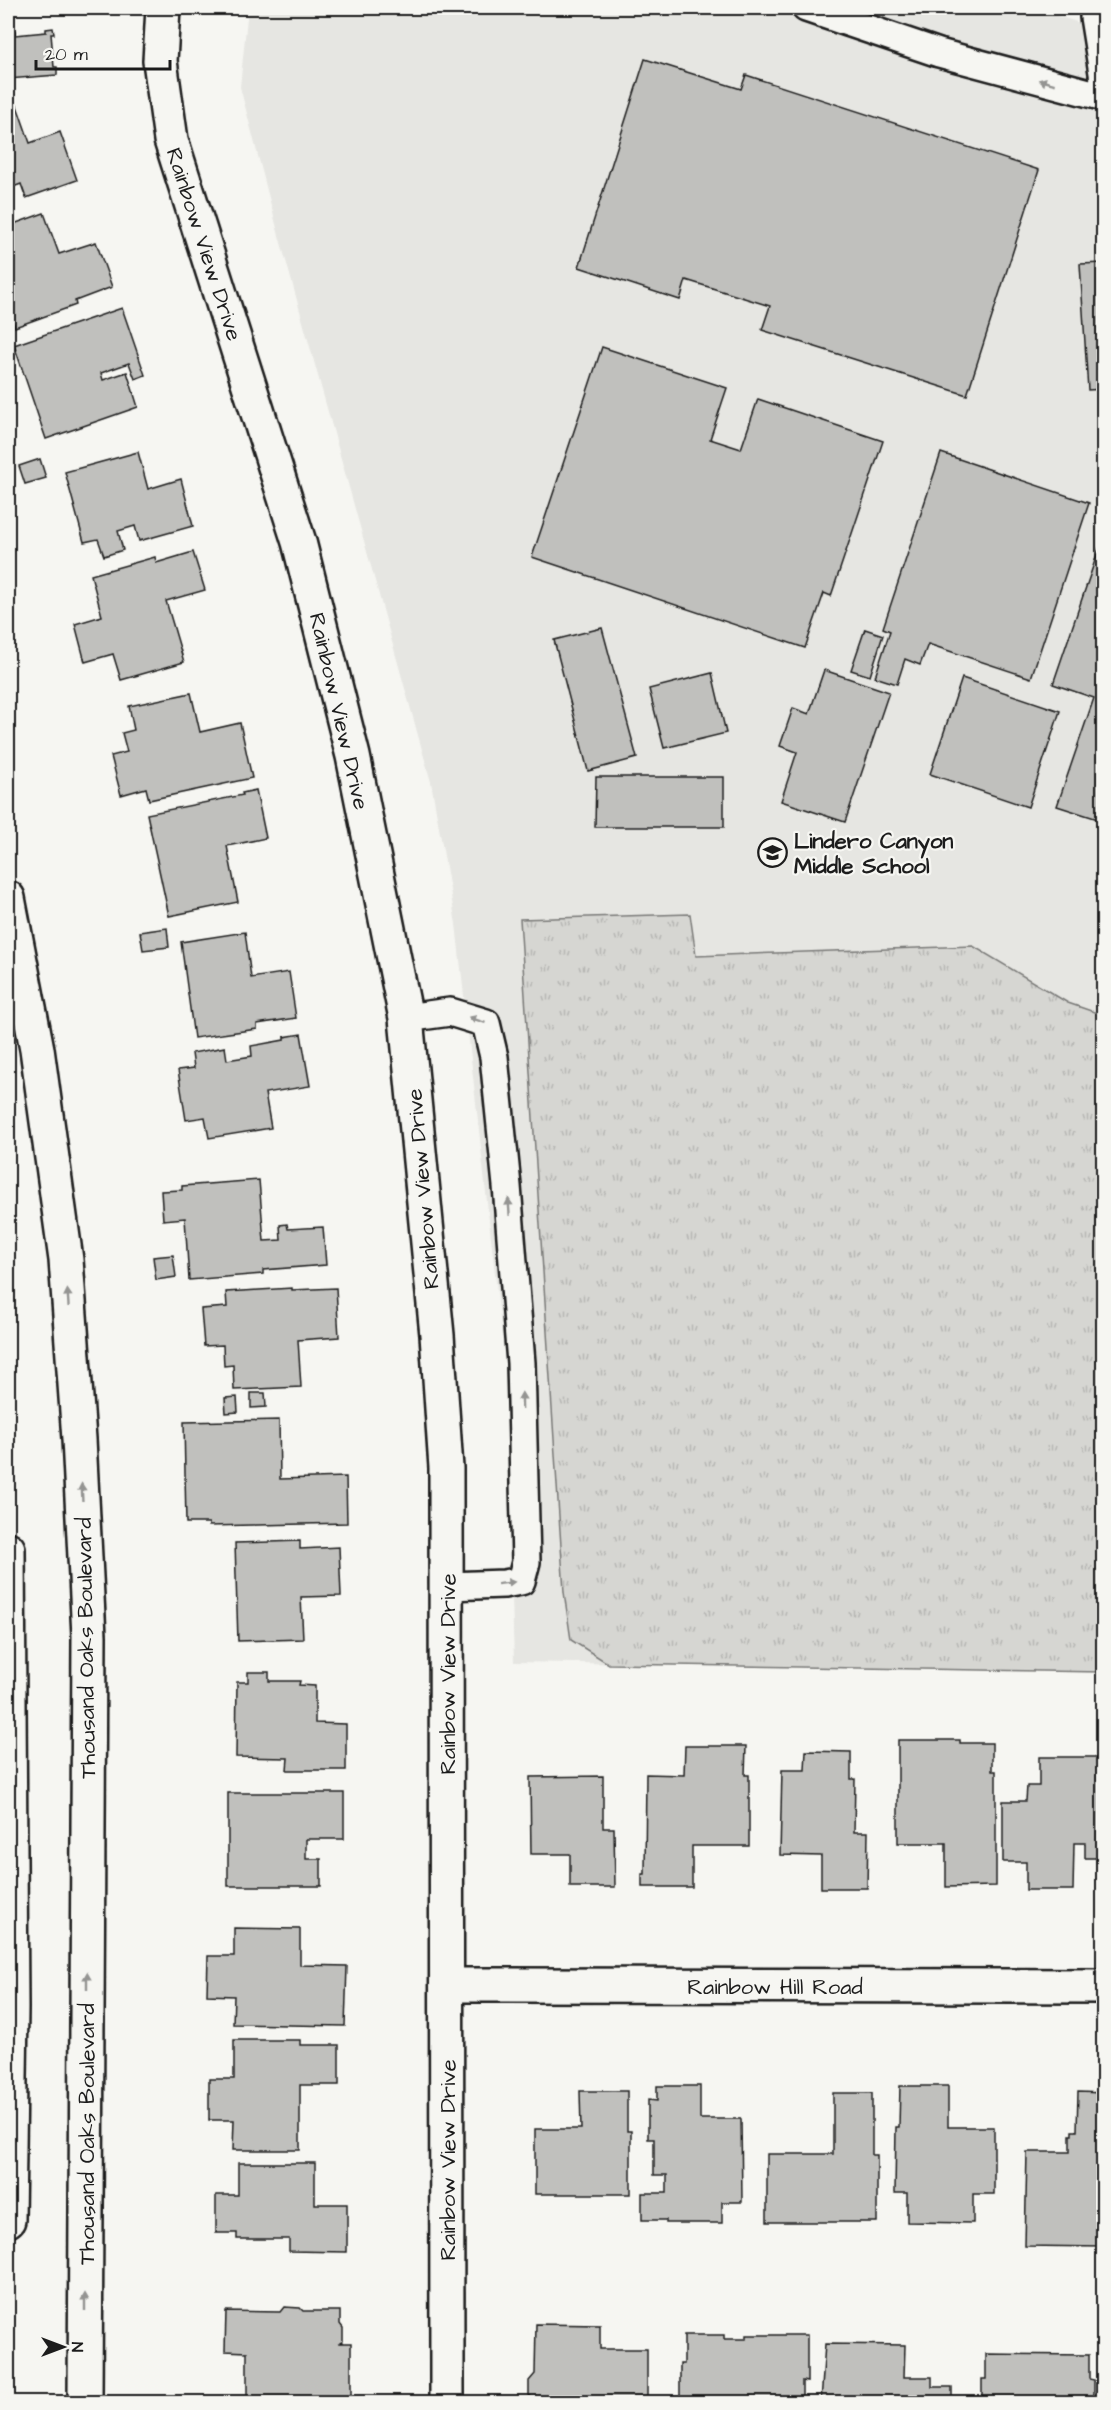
<svg xmlns="http://www.w3.org/2000/svg" width="1111" height="2410" font-family="'Architects Daughter',sans-serif">
<style>
.built{fill:#e6e6e2}
.grass{fill:url(#grass-tufts);stroke:#797977;stroke-width:1.5}
.building{fill:#c0c0bd;stroke:#1c1c1c;stroke-width:1.5}
.lines{fill:none;stroke-linecap:round;stroke-linejoin:round}
.service-casing{stroke:#1c1c1c;stroke-width:32}
.minor-casing{stroke:#1c1c1c;stroke-width:38}
.secondary-casing{stroke:#1c1c1c;stroke-width:38}
.service{stroke:#f6f6f2;stroke-width:27}
.minor{stroke:#f6f6f2;stroke-width:33}
.secondary{stroke:#f6f6f2;stroke-width:33}
.oneway{fill:#949492}
.labels{text-anchor:middle;stroke-width:4.5;stroke-linejoin:round;paint-order:stroke}
.street-label{font-size:22px;fill:#1c1c1c;stroke:#f6f6f2}
.poi-label{font-size:22px;font-weight:bold;fill:#1c1c1c;stroke:#f6f6f2;text-anchor:start}
</style>
<defs>
<pattern id="grass-tufts" width="24" height="20" patternUnits="userSpaceOnUse" patternTransform="scale(1.5)"><rect width="24" height="20" fill="#d6d6d2"/><path d="M3 7l-1-3M5 7V3M7 7l1-3M15 17l-1-3M17 17v-4M19 17l1-3" fill="none" stroke="#b7b7b4"/></pattern>
</defs>
<rect width="100%" height="100%" fill="#f6f6f2"/>
<filter id="ink" filterUnits="userSpaceOnUse"><feTurbulence type="fractalNoise" baseFrequency=".0167" numOctaves="2"/><feDisplacementMap in="SourceGraphic" scale="12" xChannelSelector="R" yChannelSelector="G"/><feConvolveMatrix kernelMatrix="1 2 1 2 8 2 1 2 1" color-interpolation-filters="sRGB"/></filter>
<g filter="url(#ink)">
<!-- built -->
<polygon class="built" points="248,8 1031,8 1103,30 1103,1672 514,1662 505,1363 456,924 431,782 278,232 240,87"/>
<!-- grass -->
<polygon class="grass" points="690,914 696,956 973,946 1068,1003 1103,1015 1103,1672 609,1664 571,1640 564,1592 520,919"/>
<!-- building -->
<g class="building">
<polygon points="53,28 54,34 51,34 54,67 57,67 57,75 8,79 8,31 15,31 15,35 46,32 46,29"/>
<polygon points="645,59 741,89 746,75 1039,170 967,395 762,330 770,306 686,280 680,300 579,267"/>
<polygon points="16,103 30,143 60,132 77,180 26,198 21,184 8,189 8,106"/>
<polygon points="44,213 59,254 96,242 112,287 75,301 76,305 15,327 8,306 8,226"/>
<polygon points="1104,263 1104,389 1088,390 1080,264"/>
<polygon points="122,308 145,375 135,379 129,363 101,373 103,380 127,372 138,407 46,439 14,345"/>
<polygon points="602,347 727,388 710,439 741,449 758,399 883,441 831,596 824,593 805,648 532,557"/>
<polygon points="138,452 148,489 181,479 193,526 139,541 135,526 118,531 123,550 104,556 98,539 84,542 65,472"/>
<polygon points="941,453 1089,503 1031,678 928,644 920,665 905,659 897,684 875,677 890,631 883,628"/>
<polygon points="40,459 46,478 25,484 19,466"/>
<polygon points="1104,534 1104,821 1057,806 1094,698 1053,684"/>
<polygon points="193,552 205,590 166,601 184,662 121,680 113,654 85,662 75,624 102,616 91,575 155,557 156,563"/>
<polygon points="602,628 637,758 588,771 554,640"/>
<polygon points="865,629 883,635 870,676 851,670"/>
<polygon points="824,670 889,692 845,822 781,801 797,752 780,746 793,708 809,714"/>
<polygon points="712,673 726,733 664,748 649,689"/>
<polygon points="962,678 1060,711 1028,807 930,774"/>
<polygon points="191,693 200,732 240,723 252,778 149,800 146,788 121,795 111,756 127,752 122,733 134,730 129,706"/>
<polygon points="596,777 724,777 724,827 595,827"/>
<polygon points="256,790 266,838 227,846 238,902 169,916 147,814 243,795 242,793"/>
<polygon points="167,928 169,947 143,950 140,932"/>
<polygon points="245,932 251,978 289,972 296,1018 257,1024 257,1029 194,1038 181,942"/>
<polygon points="301,1034 310,1086 265,1093 271,1128 209,1138 205,1117 186,1120 178,1070 194,1068 192,1053 225,1047 227,1060 252,1056 251,1046 284,1040 284,1037"/>
<polygon points="259,1180 264,1241 281,1240 280,1225 287,1224 288,1229 323,1227 326,1265 263,1270 263,1274 189,1280 185,1218 163,1220 161,1191 182,1190 182,1186"/>
<polygon points="173,1255 176,1277 156,1280 153,1257"/>
<polygon points="292,1288 292,1290 336,1288 339,1337 298,1340 301,1387 234,1390 233,1365 224,1366 223,1345 204,1346 201,1309 227,1307 226,1292"/>
<polygon points="251,1393 265,1393 266,1407 251,1408"/>
<polygon points="237,1397 238,1412 226,1413 225,1398"/>
<polygon points="279,1420 280,1479 346,1477 347,1523 209,1526 209,1523 186,1523 184,1422"/>
<polygon points="300,1541 300,1549 339,1547 341,1596 301,1597 303,1639 238,1641 235,1543"/>
<polygon points="248,1672 269,1672 269,1681 300,1681 299,1685 315,1686 315,1723 346,1724 346,1770 287,1770 288,1758 236,1757 237,1682 248,1682"/>
<polygon points="898,1740 960,1740 960,1743 992,1743 992,1771 996,1771 996,1886 946,1887 946,1843 898,1843"/>
<polygon points="685,1746 746,1746 745,1775 749,1775 749,1846 692,1846 692,1887 642,1887 642,1874 645,1874 646,1774 684,1775"/>
<polygon points="806,1751 851,1752 851,1779 855,1779 854,1832 868,1832 867,1888 821,1888 821,1856 780,1855 782,1770 805,1770"/>
<polygon points="1039,1757 1104,1757 1104,1858 1085,1858 1085,1843 1074,1843 1073,1890 1026,1890 1026,1862 1003,1862 1003,1801 1026,1801 1027,1786 1039,1786"/>
<polygon points="603,1776 603,1828 614,1828 615,1887 570,1887 570,1854 531,1854 530,1777"/>
<polygon points="228,1793 344,1793 344,1839 306,1839 306,1859 321,1859 321,1886 228,1886"/>
<polygon points="234,1928 300,1929 300,1965 347,1966 345,2026 233,2024 234,1996 207,1995 208,1956 234,1956"/>
<polygon points="234,2040 300,2040 300,2045 339,2045 339,2085 300,2085 300,2150 233,2150 234,2120 209,2120 209,2079 234,2079"/>
<polygon points="657,2086 700,2086 700,2119 741,2119 742,2202 722,2202 722,2223 666,2223 666,2220 642,2220 642,2193 667,2193 667,2175 654,2175 654,2139 648,2139 648,2100 657,2101"/>
<polygon points="900,2086 948,2086 948,2127 994,2127 994,2194 973,2194 973,2223 907,2222 907,2193 895,2193 896,2127 899,2127"/>
<polygon points="580,2091 627,2091 627,2131 631,2131 631,2194 535,2194 535,2129 581,2129"/>
<polygon points="1078,2092 1104,2093 1104,2247 1025,2246 1027,2152 1070,2152 1070,2135 1072,2135 1072,2131 1077,2131"/>
<polygon points="833,2093 872,2093 872,2155 877,2155 877,2222 767,2222 767,2154 833,2154"/>
<polygon points="238,2163 315,2163 315,2204 347,2204 347,2252 289,2251 289,2239 237,2239 237,2233 216,2233 216,2195 238,2195"/>
<polygon points="284,2307 300,2308 303,2311 340,2311 340,2324 343,2328 343,2341 340,2343 351,2343 351,2402 247,2402 247,2352 225,2351 226,2311 280,2312"/>
<polygon points="536,2324 600,2325 600,2349 647,2349 647,2402 535,2402 535,2400 529,2395 529,2381 535,2374"/>
<polygon points="684,2335 724,2335 724,2339 746,2339 746,2335 807,2335 807,2382 802,2381 802,2402 676,2402 680,2397 680,2364 684,2364"/>
<polygon points="825,2344 905,2345 904,2377 932,2377 932,2387 952,2387 952,2402 821,2402"/>
<polygon points="986,2354 1089,2355 1089,2379 1094,2380 1094,2402 982,2402 982,2379 986,2379"/>
</g>
<g class="lines">
<defs>
<g id="service">
<polyline points="806,8 939,53 1104,97"/>
<polyline points="1098,8 1094,17 1104,79"/>
<polyline points="406,1018 450,1012 486,1023 494,1057 507,1186 521,1363 526,1562 521,1581 504,1584 448,1586"/>
</g>
<g id="minor">
<polyline points="163,8 160,61 171,140 299,542 353,756 406,1018 437,1335 446,1468 447,2402"/>
<polyline points="447,1985 1104,1986"/>
</g>
<g id="secondary">
<polyline points="8,898 37,1049 66,1260 79,1439 89,1636 85,2402"/>
<polyline points="8,1549 11,2008 8,2220"/>
</g>
</defs>
<!-- service casing -->
<use href="#service" class="service-casing"/>
<!-- minor casing -->
<use href="#minor" class="minor-casing"/>
<!-- secondary casing -->
<use href="#secondary" class="secondary-casing"/>
<!-- service -->
<use href="#service" class="service"/>
<!-- minor -->
<use href="#minor" class="minor"/>
<!-- secondary -->
<use href="#secondary" class="secondary"/>
</g>
<!-- one-way arrows -->
<defs><path id="oneway-solid" d="M-6-.8H1V-3.2L6.5 0L1 3.2V.8H-6Z" transform="scale(1.5)"/></defs>
<g class="oneway">
<use href="#oneway-solid" transform="translate(1047 82) rotate(-165)"/>
<use href="#oneway-solid" transform="translate(477 1020) rotate(-161)"/>
<use href="#oneway-solid" transform="translate(509 1207) rotate(-94)"/>
<use href="#oneway-solid" transform="translate(68 1298) rotate(-94)"/>
<use href="#oneway-solid" transform="translate(522 1401) rotate(-91)"/>
<use href="#oneway-solid" transform="translate(82 1492) rotate(-93)"/>
<use href="#oneway-solid" transform="translate(506 1583) rotate(-7)"/>
<use href="#oneway-solid" transform="translate(87 1981) rotate(-90)"/>
<use href="#oneway-solid" transform="translate(85 2302) rotate(-90)"/>
</g>
</g>
<!-- icons -->
<defs>
<symbol id="school-ring" viewBox="-11 -11 22 22"><circle r="9.5" fill="#f6f6f2" stroke="#1c1c1c" stroke-width="1.5"/><path d="M0-5L7-2L0 1L-7-2ZM-4 1L0 2.5L4 1V4Q0 6-4 4Z" fill="#1c1c1c"/></symbol>
</defs>
<g fill-rule="evenodd">
<use href="#school-ring" x="756" y="836" width="33" height="33"/>
</g>
<g class="labels">
<!-- street labels -->
<g class="street-label">
<text transform="translate(205 244) rotate(72)" y="8">Rainbow View Drive</text>
<text transform="translate(340 711) rotate(77)" y="8">Rainbow View Drive</text>
<text transform="translate(422 1189) rotate(-95)" y="8">Rainbow View Drive</text>
<text transform="translate(85 1648) rotate(-91)" y="8">Thousand Oaks Boulevard</text>
<text transform="translate(447 1674) rotate(-90)" y="8">Rainbow View Drive</text>
<text x="775" y="1994">Rainbow Hill Road</text>
<text transform="translate(86 2134) rotate(-90)" y="8">Thousand Oaks Boulevard</text>
<text transform="translate(447 2160) rotate(-90)" y="8">Rainbow View Drive</text>
</g>
<!-- poi labels -->
<g class="poi-label">
<text x="794" y="848">Lindero Canyon<tspan x="794" dy="25">Middle School</tspan></text>
</g>
</g>
<!-- margin -->
<rect width="1111" height="2410" fill="none" stroke="#f6f6f2" stroke-width="30"/>
<rect x="15" y="15" width="1081" height="2380" fill="none" stroke="#1c1c1c" stroke-width="2" filter="url(#ink)"/>
<!-- north arrow -->
<g transform="translate(63 2347) rotate(90)" stroke="#f6f6f2" stroke-width="4.5" paint-order="stroke">
<path d="M0-4.5L10 22L0 15L-10 22Z" fill="#1c1c1c"/>
<text y="-9" font-size="16" font-weight="bold" text-anchor="middle" fill="#1c1c1c">N</text>
</g>
<!-- scale -->
<path d="M36 60v9h134v-9" fill="none" stroke="#1c1c1c" stroke-width="3"/>
<text x="45" y="60" font-size="18" fill="#1c1c1c" stroke="#f6f6f2" stroke-width="4.5" paint-order="stroke">20 m</text>
</svg>
